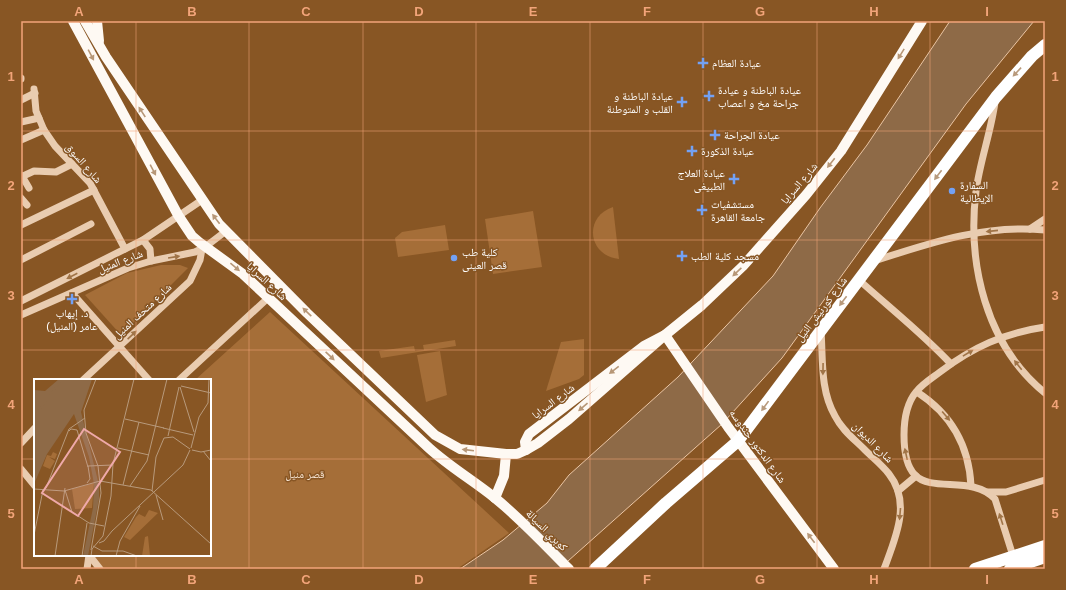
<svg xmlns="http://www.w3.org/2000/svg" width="1066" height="590" font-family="Helvetica,'Noto Naskh Arabic',sans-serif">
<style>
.green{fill:#a56e38}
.water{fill:#8e6a47;stroke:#eac5a4}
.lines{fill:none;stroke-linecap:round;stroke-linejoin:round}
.minor{stroke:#e9ccb0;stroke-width:7}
.major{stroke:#fef9f3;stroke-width:10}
.highway{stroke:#fff;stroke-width:12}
.oneway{fill:#b79777}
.oneway2{fill:#b89a7c}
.oneway3{fill:#a07447}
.grid{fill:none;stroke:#f2a479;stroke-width:1;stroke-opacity:0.55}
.poi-dot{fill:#73a1f4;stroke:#885624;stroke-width:1.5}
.labels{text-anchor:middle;stroke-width:3;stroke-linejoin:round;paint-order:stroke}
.poi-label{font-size:11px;fill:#fff;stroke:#885624;text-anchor:start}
.street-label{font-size:11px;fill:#fff;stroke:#885624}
.park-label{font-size:11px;fill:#f7e5d4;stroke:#885624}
.inset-river{fill:none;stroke:#8e6a47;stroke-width:2}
.inset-road{fill:none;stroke:#b89a7c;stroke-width:1}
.view{fill:#efa9a9;fill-opacity:0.15;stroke:#efa9a9;stroke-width:2}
.inset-edge{fill:none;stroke:#fff;stroke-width:2}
.neatline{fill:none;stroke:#f2a479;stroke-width:1.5}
.grid-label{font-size:13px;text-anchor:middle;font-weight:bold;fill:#f2a479}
</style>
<rect width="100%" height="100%" fill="#885624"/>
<!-- green -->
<g class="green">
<path d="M613,207L619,259C588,256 583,217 613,207Z"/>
<polygon points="533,211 542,267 493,274 485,219"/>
<polygon points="445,225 449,250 398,257 395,238 402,232"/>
<polygon points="161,265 180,265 188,268 121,335 85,295 127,273"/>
<polygon points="270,312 509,533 457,569 102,569 91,555 210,555 210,380 195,380"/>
<polygon points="584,339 584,375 579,379 546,391 561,342"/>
<polygon points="455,340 456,346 381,358 379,351 414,346 415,351 424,350 423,345"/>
<polygon points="440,351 447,395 426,402 417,355"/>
</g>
<!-- water -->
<polygon class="water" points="950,21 1034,21 966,104 782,358 722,424 559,569 460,569 503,540 547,503 569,475 678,377 773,276 820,208 867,145"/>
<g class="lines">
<!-- minor -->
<g class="minor">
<polyline points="21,78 21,79"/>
<polyline points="34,89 36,111 44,130 55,146 90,183 125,249"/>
<polyline points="21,100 35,93"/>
<path d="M995,102C991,132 980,161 976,191C967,264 986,345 1045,393"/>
<polyline points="21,122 39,118"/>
<polyline points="21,140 44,130"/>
<polyline points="22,176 29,188"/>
<polyline points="21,177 34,171 56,172 72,164"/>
<polyline points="21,198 27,205"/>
<polyline points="21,225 94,190"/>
<polyline points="1030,229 1045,219"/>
<polyline points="143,240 150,249 151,261"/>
<polyline points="21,260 91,224"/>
<path d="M874,261C930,243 985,224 1045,230"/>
<path d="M859,280C890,308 923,334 951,364"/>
<polyline points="72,293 149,380"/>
<polyline points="21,301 143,240 202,200"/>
<polyline points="21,315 128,268 151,261 195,252 205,247 226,231"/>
<path d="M821,330C823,359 820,390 835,416C842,430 854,439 865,450C873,458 882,465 889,474C912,503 895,539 884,569"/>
<polyline points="83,380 190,281 200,260 202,249"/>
<polyline points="179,380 268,298"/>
<path d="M917,392C951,414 969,445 971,486"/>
<polyline points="21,443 35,428"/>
<polyline points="21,469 35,486"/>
<polyline points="898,491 916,476"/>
<polyline points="988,492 1006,492 1045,480"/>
<polyline points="89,555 100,569"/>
<path d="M1013,556L995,499C973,475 932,493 915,475C906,466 904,448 904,435C904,421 907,403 916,392C922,384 932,378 940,372C973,347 1004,333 1045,327"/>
<polyline points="87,569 89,555"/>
</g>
<!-- major -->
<g class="major">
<path d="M73,21L178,215L192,236L199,242L243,274L429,448C450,467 474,481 495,498C522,520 545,545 569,569"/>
<polyline points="85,21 106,57 219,224 307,313 435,435 460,449 506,454 517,454 526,450 538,443 569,419 665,335 728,427 834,569"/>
<polyline points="97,21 99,41"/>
<polyline points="526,450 525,442 529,434 644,346 665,335 702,305 743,266 806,195 841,151 922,21"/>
<polyline points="495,498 504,476 506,454"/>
</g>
<!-- highway -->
<g class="highway">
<polyline points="595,569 666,503 738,441 996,97 1032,56 1045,45"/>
<polyline points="975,569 1045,546"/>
<polyline points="1010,569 1045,557"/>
</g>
</g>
<!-- one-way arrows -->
<defs><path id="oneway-solid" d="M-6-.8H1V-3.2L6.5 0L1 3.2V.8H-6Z"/></defs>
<g class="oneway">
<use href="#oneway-solid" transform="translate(901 54) rotate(122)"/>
<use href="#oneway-solid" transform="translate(91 55) rotate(62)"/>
<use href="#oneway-solid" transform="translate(142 112) rotate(-123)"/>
<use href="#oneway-solid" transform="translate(831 163) rotate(128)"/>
<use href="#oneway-solid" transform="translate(153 170) rotate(62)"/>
<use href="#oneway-solid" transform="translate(216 219) rotate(-127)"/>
<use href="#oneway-solid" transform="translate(235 267) rotate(40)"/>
<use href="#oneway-solid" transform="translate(737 272) rotate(137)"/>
<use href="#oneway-solid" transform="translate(307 312) rotate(-136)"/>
<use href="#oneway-solid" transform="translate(330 356) rotate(43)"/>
<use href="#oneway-solid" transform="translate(614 370) rotate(142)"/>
<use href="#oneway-solid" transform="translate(583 407) rotate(139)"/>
<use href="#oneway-solid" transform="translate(468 450) rotate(-173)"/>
<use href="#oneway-solid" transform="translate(811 538) rotate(-127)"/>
</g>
<g class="oneway2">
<use href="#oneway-solid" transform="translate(1017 72) rotate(133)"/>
<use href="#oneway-solid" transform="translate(938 175) rotate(127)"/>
<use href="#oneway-solid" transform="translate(843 301) rotate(127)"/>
<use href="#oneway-solid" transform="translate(765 406) rotate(126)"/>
</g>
<g class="oneway3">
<use href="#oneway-solid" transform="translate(992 231) rotate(174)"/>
<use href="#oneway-solid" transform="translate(174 257) rotate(-9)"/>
<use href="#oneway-solid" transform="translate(72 276) rotate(153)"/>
<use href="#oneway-solid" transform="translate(132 335) rotate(-43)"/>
<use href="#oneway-solid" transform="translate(968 353) rotate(-31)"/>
<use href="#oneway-solid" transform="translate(1018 365) rotate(-128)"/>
<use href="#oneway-solid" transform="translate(823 369) rotate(91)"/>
<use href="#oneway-solid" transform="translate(946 416) rotate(50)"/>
<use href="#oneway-solid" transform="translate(906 454) rotate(-102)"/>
<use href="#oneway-solid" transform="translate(900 514) rotate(95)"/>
<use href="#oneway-solid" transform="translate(1001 519) rotate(-108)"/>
</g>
<!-- grid -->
<path class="grid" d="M136,21V380M249,21V569M363,21V569M476,21V569M590,21V569M703,21V569M817,21V569M930,21V569M21,131H1045M21,240H1045M21,350H1045M21,459H35M210,459H1045M136,555V569"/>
<!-- markers -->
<g class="poi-dot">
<path d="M701 57h4v4h4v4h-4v4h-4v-4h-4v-4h4z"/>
<path d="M707 90h4v4h4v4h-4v4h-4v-4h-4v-4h4z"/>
<path d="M680 96h4v4h4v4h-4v4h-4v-4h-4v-4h4z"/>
<path d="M713 129h4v4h4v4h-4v4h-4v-4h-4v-4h4z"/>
<path d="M690 145h4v4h4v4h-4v4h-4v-4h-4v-4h4z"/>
<path d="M732 173h4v4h4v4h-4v4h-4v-4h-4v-4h4z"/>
<circle cx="952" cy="191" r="4"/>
<path d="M700 204h4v4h4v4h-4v4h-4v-4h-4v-4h4z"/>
<path d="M680 250h4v4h4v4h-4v4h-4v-4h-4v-4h4z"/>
<circle cx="454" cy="258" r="4"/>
<path d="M70 293h4v4h4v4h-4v4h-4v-4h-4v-4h4z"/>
</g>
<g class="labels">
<!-- poi labels -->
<g class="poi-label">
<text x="712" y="67">عيادة العظام</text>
<text x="718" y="94">عيادة الباطنة و عيادة<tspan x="718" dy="13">جراحة مخ و اعصاب</tspan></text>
<text x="673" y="100" text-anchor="end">عيادة الباطنة و<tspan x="673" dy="13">القلب و المتوطنة</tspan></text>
<text x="724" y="139">عيادة الجراحة</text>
<text x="701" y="155">عيادة الذكورة</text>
<text x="725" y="177" text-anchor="end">عيادة العلاج<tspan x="725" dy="13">الطبيغى</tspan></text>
<text x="960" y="189">السفارة<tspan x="960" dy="13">الإيطالية</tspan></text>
<text x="711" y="208">مستشفيات<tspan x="711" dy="13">جامعة القاهرة</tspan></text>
<text x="462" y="256">كلية طب<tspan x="462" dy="13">قصر العينى</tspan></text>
<text x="691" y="260">مسجد كلية الطب</text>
<text x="72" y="317" text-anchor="middle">د. إيهاب<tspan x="72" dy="13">عامر (المنيل)</tspan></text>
</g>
<!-- street labels -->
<g class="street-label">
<text transform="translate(84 163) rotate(49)" y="4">شارع السوق</text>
<text transform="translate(799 183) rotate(-50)" y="4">شارع السرايا</text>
<text transform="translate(120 261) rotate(-21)" y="4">شارع المنيل</text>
<text transform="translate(267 281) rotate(43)" y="4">شارع السرايا</text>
<text transform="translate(821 309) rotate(-53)" y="4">شارع كورنيش النيل</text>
<text transform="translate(142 311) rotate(-43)" y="4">شارع متحف المنيل</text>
<text transform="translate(553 401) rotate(-37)" y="4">شارع السرايا</text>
<text transform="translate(873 442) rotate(45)" y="4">شارع الديوان</text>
<text transform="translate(758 446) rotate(54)" y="4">شارع الدكتور حندوسه</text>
<text transform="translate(547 530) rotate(45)" y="4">كوبري السيالة</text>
</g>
<!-- park labels -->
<g class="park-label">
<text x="305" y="478">قصر منيل</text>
</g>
</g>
<!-- overview -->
<g transform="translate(34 379)">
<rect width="177" height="177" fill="#885624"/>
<path d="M19,73L23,75L21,80L15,78L21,82L16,90L9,87L13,76L17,77ZM60,104L58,129L41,130L38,110ZM115,131L124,134L96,161L90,158L102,138L105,135L111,138ZM114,157L116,177H108L111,158Z" fill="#a56e38"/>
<path d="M25,0H58L47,33L65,106V120L54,177H49L59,129L60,105L55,78L40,35L13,75L0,105V11L11,12Z" fill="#8e6a47"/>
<path class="inset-river" d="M0,38L28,0"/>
<path class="inset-road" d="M147,7L177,14M146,8L160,53M91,40L130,49M129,49L159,56M35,52L37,50L43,51L54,88M134,57L145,8M84,69L115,76M157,69L165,38L174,24L175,0M158,71L167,73L177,71M169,72L177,82M53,104L56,100L54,87L79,86M89,106L105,43M96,107L113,82L133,0M12,109L35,50L51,39M0,110L30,112L66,102L117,111L177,165M31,111L38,133L55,144L70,147M118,112L122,78L130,59L139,58L156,70M122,116L129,141M0,156L9,111M65,164L70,162L78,152L149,86L156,71M59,167L68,172H89L103,177M57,171L67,114L64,87L52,54L50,31L62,0M21,177L31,109M48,177L53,144M57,177L58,170L69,157L77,117L79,85L100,0M82,177L86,162L106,127"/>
<path class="view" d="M50,50L86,73L44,137L8,114Z"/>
<rect width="177" height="177" class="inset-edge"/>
</g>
<!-- border -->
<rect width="1066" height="590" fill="none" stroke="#885624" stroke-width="44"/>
<rect x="22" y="22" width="1022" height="546" class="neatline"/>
<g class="grid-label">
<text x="79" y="16">A</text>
<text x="192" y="16">B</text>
<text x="306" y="16">C</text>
<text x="419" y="16">D</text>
<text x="533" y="16">E</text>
<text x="647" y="16">F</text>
<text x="760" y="16">G</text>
<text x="874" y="16">H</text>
<text x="987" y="16">I</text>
<text x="11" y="81">1</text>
<text x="1055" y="81">1</text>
<text x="11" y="190">2</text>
<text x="1055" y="190">2</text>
<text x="11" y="300">3</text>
<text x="1055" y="300">3</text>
<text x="11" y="409">4</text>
<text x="1055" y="409">4</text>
<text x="11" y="518">5</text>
<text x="1055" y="518">5</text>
<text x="79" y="584">A</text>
<text x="192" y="584">B</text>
<text x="306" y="584">C</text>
<text x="419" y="584">D</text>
<text x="533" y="584">E</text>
<text x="647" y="584">F</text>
<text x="760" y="584">G</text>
<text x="874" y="584">H</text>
<text x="987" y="584">I</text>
</g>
</svg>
